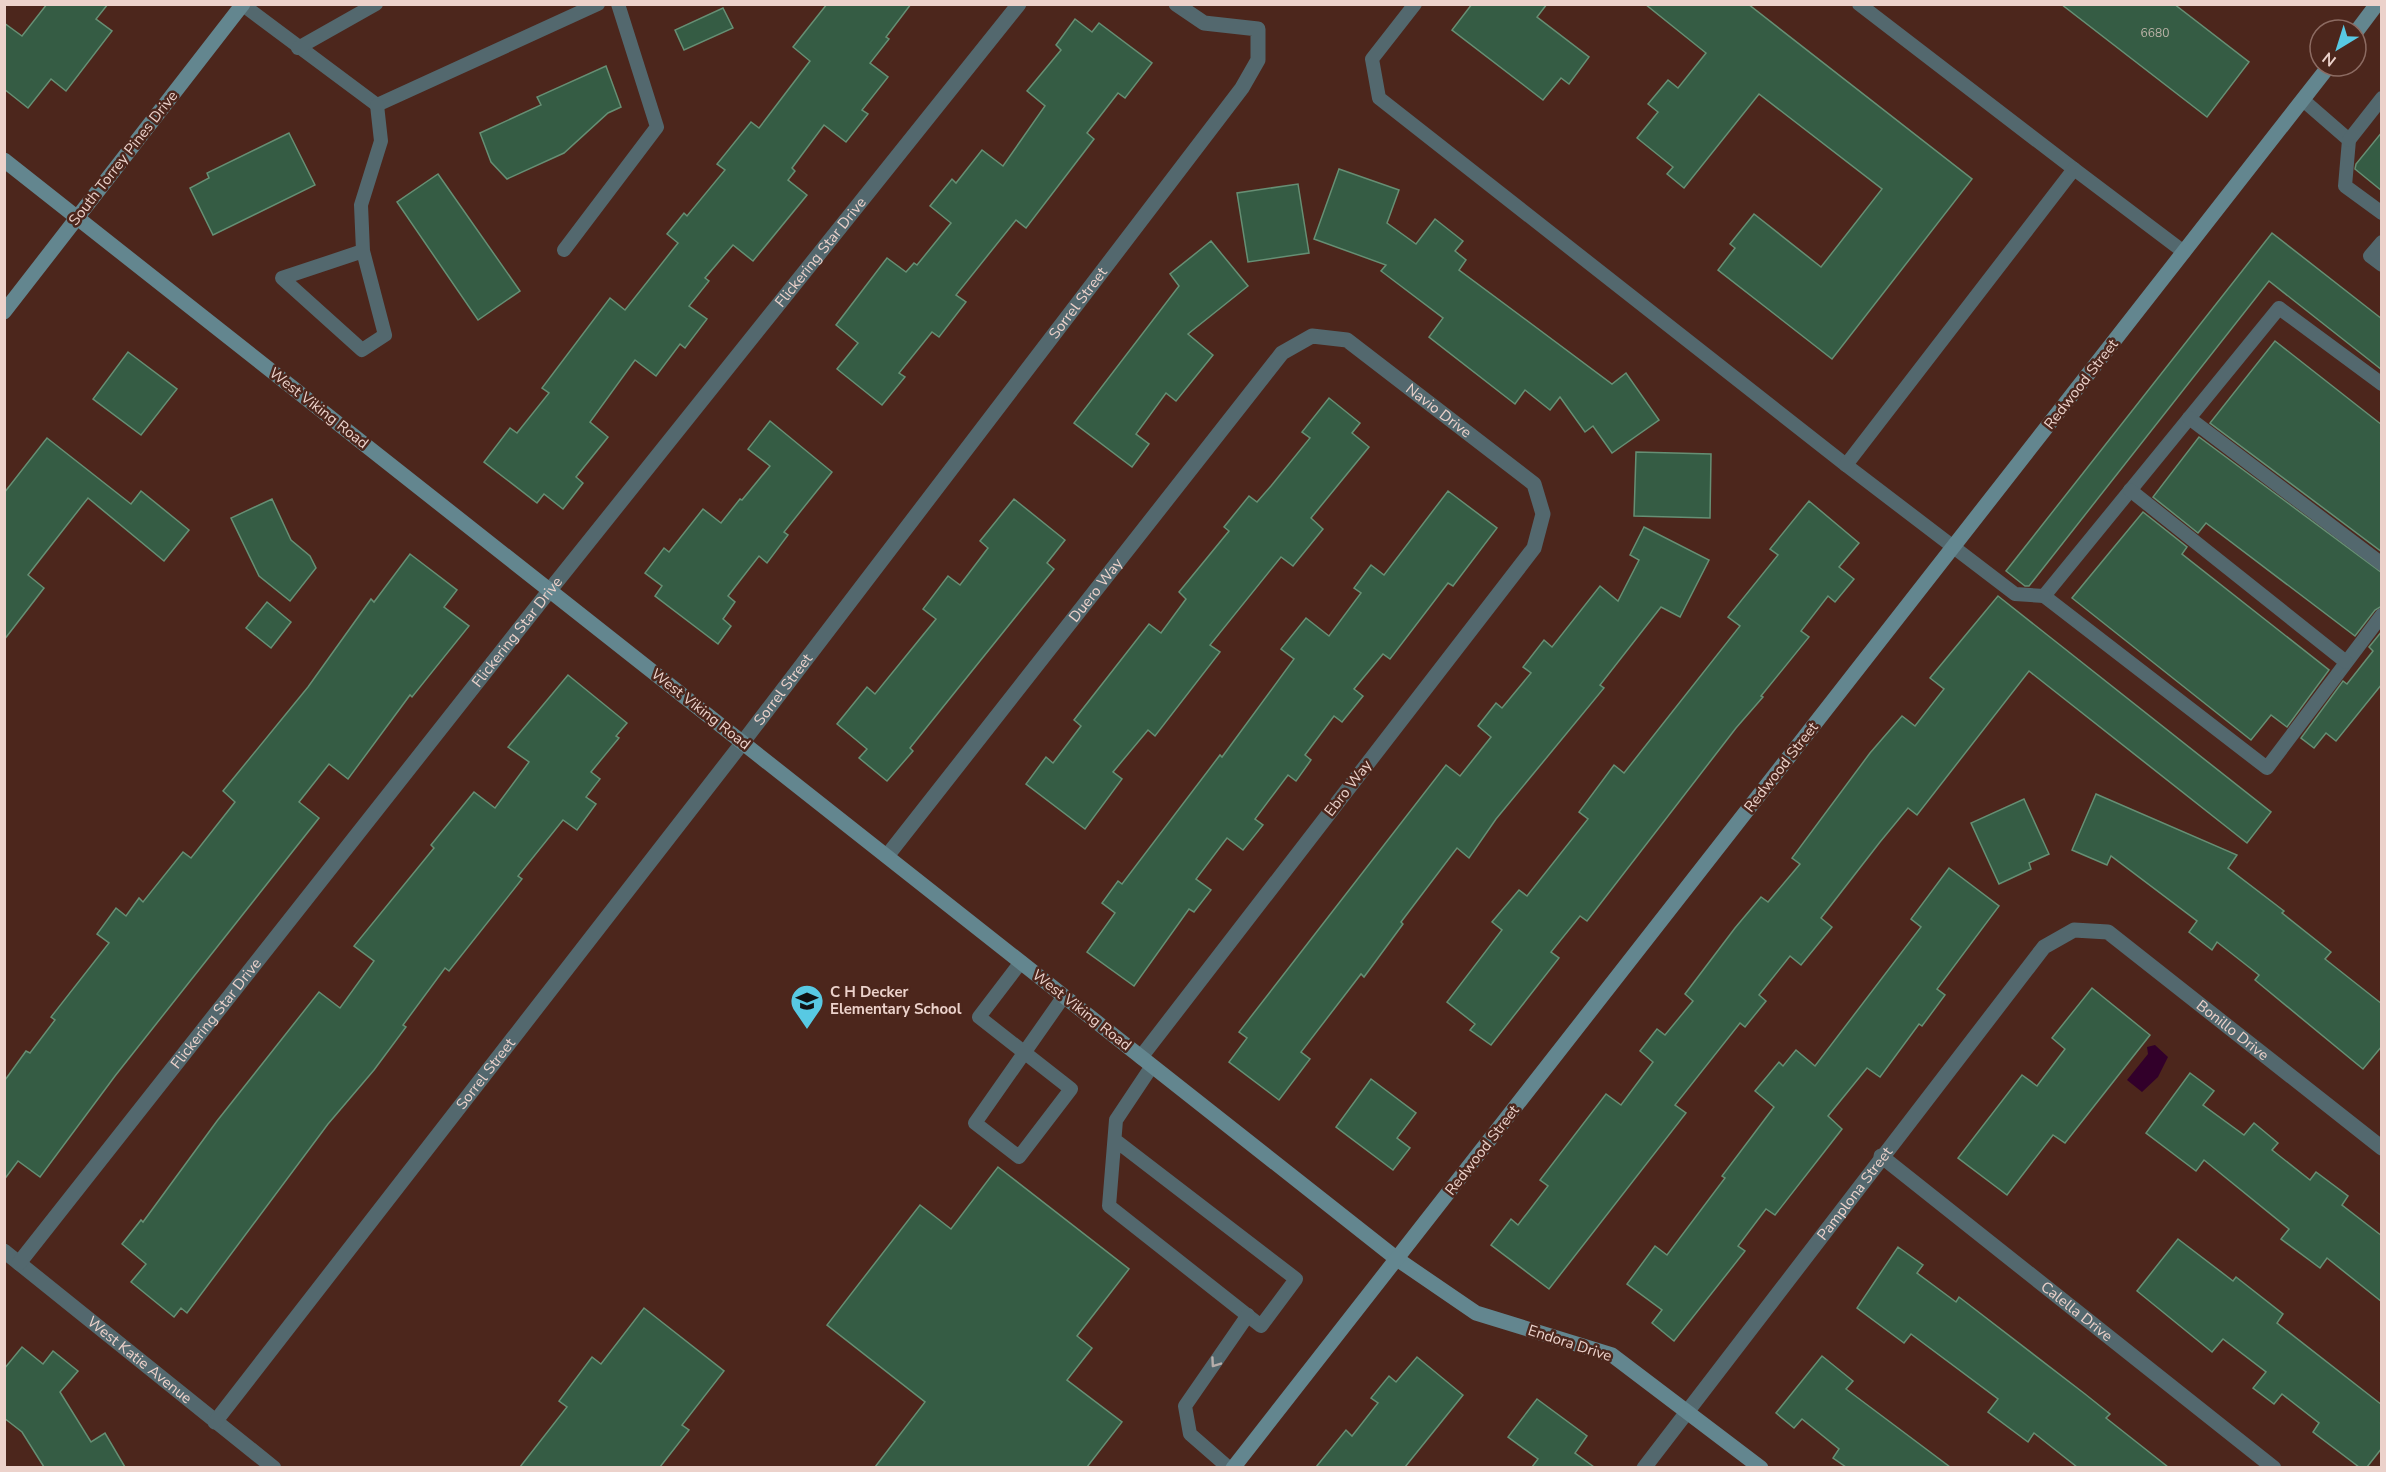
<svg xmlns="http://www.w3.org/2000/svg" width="2386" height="1472" font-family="'Nunito Sans',sans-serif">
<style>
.water{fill:#32002a}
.building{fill:#355c44;stroke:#668f74;stroke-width:1.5}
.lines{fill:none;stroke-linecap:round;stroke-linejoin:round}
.lane{stroke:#53686e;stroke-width:14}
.street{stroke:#53686e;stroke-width:15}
.secondary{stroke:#63868f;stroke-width:15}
.oneway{stroke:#b6adaa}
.labels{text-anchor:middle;stroke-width:5;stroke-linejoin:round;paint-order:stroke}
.number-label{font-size:12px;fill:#beb4a9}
.street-label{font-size:15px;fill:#ecd2cb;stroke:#4c261c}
.poi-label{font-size:15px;font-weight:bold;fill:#ecd2cb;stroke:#4c261c;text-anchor:start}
</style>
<rect width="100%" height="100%" fill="#4c261c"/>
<!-- water -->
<polygon class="water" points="2155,1045 2168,1057 2158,1077 2142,1092 2127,1080 2148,1054 2147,1047"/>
<!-- building -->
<g class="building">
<polygon points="47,4 108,4 96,19 112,31 66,91 51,79 28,108 4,89 4,23 22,36"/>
<polygon points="827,4 911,4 886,37 889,39 870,63 888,77 862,110 868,114 846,142 824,125 792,168 795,171 788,180 807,195 753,261 733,245 705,278 709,281 689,306 707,319 685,348 680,344 656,376 635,360 590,422 608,437 576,477 583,483 563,509 544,494 537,503 484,462 510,428 517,433 549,393 542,388 610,298 625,310 678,243 667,234 684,213 687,216 725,170 717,164 751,122 759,128 810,61 793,47"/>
<polygon points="1472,4 1547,4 1537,17 1589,57 1569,84 1561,78 1543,100 1452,30"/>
<polygon points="1645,4 1748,4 1972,179 1832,359 1718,270 1735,248 1730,244 1754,214 1821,267 1882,189 1759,94 1684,188 1667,174 1673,167 1637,138 1658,112 1648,104 1668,80 1678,88 1706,53"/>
<polygon points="2061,4 2174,4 2249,62 2207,117"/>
<polygon points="723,8 733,28 684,50 675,30"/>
<polygon points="1075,19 1092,32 1099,23 1152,63 1125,98 1118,93 1087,133 1094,139 1026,228 1016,220 956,295 966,302 939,337 932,332 899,373 905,377 882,405 837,369 858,343 836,325 887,258 906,272 914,263 917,265 951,223 930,206 952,179 956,183 982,150 1003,166 1045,106 1027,91 1061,50 1056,45"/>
<polygon points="606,66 621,107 608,113 564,153 507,179 491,162 480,133 541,105 537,97"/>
<polygon points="2382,132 2382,191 2355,169 2356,164"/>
<polygon points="289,133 315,185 213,235 190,188 209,178 207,173"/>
<polygon points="1339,169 1399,190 1387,223 1416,244 1435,219 1463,241 1455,251 1466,260 1459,270 1612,384 1626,373 1659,420 1612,453 1593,426 1585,432 1560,397 1550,410 1525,390 1515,404 1429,337 1443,318 1381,271 1386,265 1314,239"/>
<polygon points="438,174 520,291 478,320 397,202"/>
<polygon points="1298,184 1309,253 1248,262 1237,193"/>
<polygon points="2272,233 2382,319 2382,370 2269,281 2029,586 2025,586 2006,571"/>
<polygon points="1211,241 1248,286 1188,334 1213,355 1176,401 1166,393 1136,434 1149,444 1132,467 1074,423 1179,286 1170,274"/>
<polygon points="2275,341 2382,425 2382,552 2210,423"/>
<polygon points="128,352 177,389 141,435 93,399"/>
<polygon points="1329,398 1360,423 1352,433 1369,447 1311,518 1323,529 1293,566 1281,557 1210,645 1220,652 1155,736 1148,730 1113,772 1122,779 1085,829 1026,784 1046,757 1053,763 1081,726 1074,720 1149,624 1161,633 1186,599 1179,592 1229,531 1224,527 1249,496 1257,502 1271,486 1310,438 1302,432"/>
<polygon points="770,421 832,472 784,532 788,535 767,563 759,556 728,596 735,602 723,619 731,626 718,644 655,596 662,586 645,573 664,548 669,552 703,509 721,523 740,499 742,500 770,466 748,449"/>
<polygon points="2199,437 2382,573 2382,606 2375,610 2355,636 2206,523 2198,533 2153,497"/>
<polygon points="47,438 131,504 141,491 189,530 164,561 88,498 28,575 44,588 4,640 4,493"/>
<polygon points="1636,452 1711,454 1710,518 1634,516"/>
<polygon points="1448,491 1497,528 1453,586 1448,583 1390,659 1383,654 1354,689 1363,696 1342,722 1334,716 1305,755 1311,760 1296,781 1288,775 1255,819 1263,825 1243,850 1227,838 1196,879 1211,890 1194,912 1189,909 1134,986 1087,952 1115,913 1102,903 1118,881 1122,884 1220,755 1222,757 1294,659 1281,649 1306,618 1329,636 1361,593 1354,588 1371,565 1384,575"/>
<polygon points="272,499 291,540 310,556 316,568 290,601 259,576 231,518"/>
<polygon points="1014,499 1065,540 1047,563 1054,569 910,748 913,751 887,781 859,758 867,749 837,724 867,687 875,694 936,619 923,609 948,576 960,585 988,548 980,541"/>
<polygon points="1809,501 1859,543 1839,567 1854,579 1835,602 1828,596 1801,631 1809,637 1761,696 1763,697 1736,728 1587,921 1580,916 1551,952 1559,958 1491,1045 1470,1030 1475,1024 1447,1002 1502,930 1492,922 1519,890 1527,896 1588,819 1579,812 1614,765 1624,773 1740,626 1728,617 1778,555 1770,549"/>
<polygon points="2143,512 2187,547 2182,554 2329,670 2287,727 2271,715 2251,740 2072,598"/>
<polygon points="1644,527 1709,560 1680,617 1661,607 1600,685 1604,688 1496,819 1469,858 1457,848 1401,922 1403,924 1364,977 1361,974 1301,1052 1310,1059 1279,1100 1229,1062 1247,1038 1239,1032 1446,765 1460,776 1491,737 1478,726 1496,703 1502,708 1531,673 1523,667 1544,640 1552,647 1600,586 1618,601 1639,560 1630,555"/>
<polygon points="410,554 457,590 444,607 469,626 412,697 410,695 348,779 329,764 299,802 319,818 115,1076 40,1177 18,1161 4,1180 5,1080 26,1051 30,1053 55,1020 51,1017 109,943 97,934 116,908 126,916 139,898 143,902 183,852 191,858 235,802 223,791 308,687 371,599 374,602"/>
<polygon points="1998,596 2271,812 2247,843 2029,671 1917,815 1908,808 1880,842 1821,918 1832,927 1801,965 1790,956 1759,995 1766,1001 1745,1027 1740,1023 1675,1105 1686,1113 1549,1289 1491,1245 1511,1219 1518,1225 1548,1186 1540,1180 1606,1094 1621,1105 1653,1062 1640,1051 1657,1029 1665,1035 1693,1001 1685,994 1735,928 1761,897 1768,902 1800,864 1792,858 1870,753 1902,716 1915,726 1944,689 1930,678"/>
<polygon points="267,602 291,622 271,648 246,628"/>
<polygon points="2382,631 2382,684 2336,741 2326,733 2314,748 2301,738 2343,681 2347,684 2373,651 2369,647"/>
<polygon points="568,675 627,723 616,736 619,738 591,772 600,779 586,797 596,804 577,830 563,820 518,876 522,879 449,971 445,968 403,1025 406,1027 374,1070 328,1124 187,1313 181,1308 174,1317 131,1282 146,1264 122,1244 141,1220 143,1222 217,1121 319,992 340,1008 374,961 354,946 434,848 431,845 474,792 495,808 529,762 508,747"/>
<polygon points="2096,794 2237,855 2228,868 2284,911 2282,913 2331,952 2325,959 2382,1004 2382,1046 2363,1069 2255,980 2259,975 2217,942 2212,950 2189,932 2197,921 2111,856 2107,865 2072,850"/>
<polygon points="2024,799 2049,854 2029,863 2031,869 1999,884 1971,823"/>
<polygon points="1949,868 1999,906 1937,989 1945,995 1922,1026 1919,1024 1880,1077 1867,1068 1828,1116 1842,1129 1775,1215 1766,1209 1738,1246 1745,1251 1674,1341 1652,1323 1662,1310 1627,1284 1655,1246 1667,1255 1725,1178 1722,1176 1774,1107 1755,1091 1779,1062 1783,1066 1796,1050 1815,1066 1921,927 1911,919"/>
<polygon points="2092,988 2150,1035 2065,1143 2053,1135 2007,1195 1958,1158 2022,1075 2037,1086 2065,1049 2052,1038"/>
<polygon points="2190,1073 2214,1091 2203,1105 2244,1135 2254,1123 2278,1143 2272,1150 2310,1180 2316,1172 2348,1196 2342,1205 2382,1236 2382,1302 2327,1258 2320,1268 2281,1239 2289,1229 2204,1160 2196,1171 2146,1133"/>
<polygon points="1371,1079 1416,1113 1397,1138 1410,1148 1393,1170 1336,1127"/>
<polygon points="998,1167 1129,1269 1077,1336 1092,1348 1067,1380 1122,1422 1087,1467 875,1467 925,1402 827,1325 920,1205 951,1229"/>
<polygon points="2178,1239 2233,1281 2236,1277 2283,1314 2277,1323 2382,1405 2382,1448 2367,1467 2359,1467 2313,1432 2319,1423 2282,1394 2274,1404 2253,1388 2266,1372 2223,1339 2212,1352 2137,1291"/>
<polygon points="1898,1247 1923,1265 1917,1273 1956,1302 1959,1297 2085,1394 2110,1414 2106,1418 2168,1467 2077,1467 2034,1433 2028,1442 1988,1412 1998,1399 1911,1334 1904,1343 1857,1308"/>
<polygon points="644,1308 724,1371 682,1425 689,1430 660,1467 520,1467 567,1407 559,1401 592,1357 601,1364"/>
<polygon points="22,1347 43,1364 53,1351 78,1371 60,1392 91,1442 105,1433 125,1467 44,1467 22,1432 4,1418 4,1369"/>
<polygon points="1822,1356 1853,1381 1846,1389 1950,1467 1846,1467 1833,1458 1839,1449 1802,1419 1794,1428 1776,1413"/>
<polygon points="1417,1357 1463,1395 1405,1467 1316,1467 1346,1430 1352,1436 1378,1403 1371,1398 1389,1376 1396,1382"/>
<polygon points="1537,1399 1587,1436 1575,1453 1594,1467 1532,1467 1538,1459 1508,1437"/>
</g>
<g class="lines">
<!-- lane -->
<g class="lane">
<polyline points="1415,4 1372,59 1379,98 1846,465"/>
<polyline points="1859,4 2074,169"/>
<polyline points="243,5 377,105 598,4"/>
<polyline points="298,48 376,4"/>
<polyline points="2303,100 2349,140 2345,186 2382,213"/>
<polyline points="2349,140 2382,98"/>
<polyline points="2382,242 2370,256 2382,265"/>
<polyline points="564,250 657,127 618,4"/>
<polyline points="363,251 385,335 362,350 282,278 363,251 361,205 381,141 377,105"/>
<polyline points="2382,384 2279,308 2044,596 2267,768 2382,615"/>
<polyline points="2189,418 2382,564"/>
<polyline points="2130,490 2346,662"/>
<polyline points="2044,596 2015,594 1846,465 2074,169 2184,252"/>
<polyline points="1021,962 979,1017 1071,1089 1019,1157 975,1123 1064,996"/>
<polyline points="1115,1140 1296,1279 1261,1326 1109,1206 1116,1120 1152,1066"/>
<polyline points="1229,1468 1190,1434 1185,1406 1248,1315"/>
</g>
<!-- street -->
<g class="street">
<path id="s1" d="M887,856L1282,353L1312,336L1347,340L1534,484L1543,514L1534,548L1141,1057"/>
<path id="s2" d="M1881,1156L2274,1468"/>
<path id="s3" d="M4,1251L274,1468"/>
<path id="s4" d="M19,1263L550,590L1019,4"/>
<path id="s5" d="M215,1422L743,742L1242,88L1258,60V29L1204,23L1176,4"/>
<path id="s6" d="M1644,1468L2044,947L2074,930L2108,932L2382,1148"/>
</g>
<!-- secondary -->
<g class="secondary">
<polyline points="2356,32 2377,4"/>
<polyline points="4,160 1397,1259 1476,1313 1612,1355 1761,1468"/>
<polyline points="4,312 243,4"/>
<polyline points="1233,1468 2329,66"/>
</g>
</g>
<!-- one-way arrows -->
<defs><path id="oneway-chevron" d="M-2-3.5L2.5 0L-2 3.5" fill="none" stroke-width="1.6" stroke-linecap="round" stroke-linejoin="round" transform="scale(1.5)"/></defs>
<use class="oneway" href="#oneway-chevron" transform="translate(1215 1363) rotate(125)"/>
<!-- icons -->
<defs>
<symbol id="school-pin" viewBox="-11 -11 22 30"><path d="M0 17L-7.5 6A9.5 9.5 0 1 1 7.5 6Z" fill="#58c9e3" stroke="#4c261c"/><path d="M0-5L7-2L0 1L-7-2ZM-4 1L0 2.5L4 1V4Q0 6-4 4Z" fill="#111"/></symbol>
</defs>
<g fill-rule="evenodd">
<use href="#school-pin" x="788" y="982" width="38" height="52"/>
</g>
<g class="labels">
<!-- number labels -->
<g class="number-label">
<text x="2155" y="37">6680</text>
</g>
<!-- street labels -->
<g class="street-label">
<text transform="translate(123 158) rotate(-52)" y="5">South Torrey Pines Drive</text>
<text dy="5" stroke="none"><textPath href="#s4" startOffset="1290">Flickering Star Drive</textPath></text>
<text dy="5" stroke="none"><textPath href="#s5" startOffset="1413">Sorrel Street</textPath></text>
<text transform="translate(2081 384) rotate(-52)" y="5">Redwood Street</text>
<text transform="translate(319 408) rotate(38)" y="5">West Viking Road</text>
<text dy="5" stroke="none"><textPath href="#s1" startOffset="825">Navio Drive</textPath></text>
<text dy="5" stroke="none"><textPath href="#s1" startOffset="338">Duero Way</textPath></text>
<text dy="5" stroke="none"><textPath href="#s4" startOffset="804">Flickering Star Drive</textPath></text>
<text dy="5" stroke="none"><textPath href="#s5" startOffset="927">Sorrel Street</textPath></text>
<text transform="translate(701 709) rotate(38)" y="5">West Viking Road</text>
<text transform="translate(1781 767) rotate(-52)" y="5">Redwood Street</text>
<text transform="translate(1348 788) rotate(-52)" y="5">Ebro Way</text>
<text transform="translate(1082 1010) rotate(38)" y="5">West Viking Road</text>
<text dy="5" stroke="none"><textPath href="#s4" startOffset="318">Flickering Star Drive</textPath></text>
<text dy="5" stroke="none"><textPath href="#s6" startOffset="884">Bonillo Drive</textPath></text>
<text dy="5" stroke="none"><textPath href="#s5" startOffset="441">Sorrel Street</textPath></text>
<text transform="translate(1482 1150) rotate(-52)" y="5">Redwood Street</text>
<text dy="5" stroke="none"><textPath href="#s6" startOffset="346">Pamplona Street</textPath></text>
<text dy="5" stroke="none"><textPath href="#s2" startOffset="250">Calella Drive</textPath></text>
<text transform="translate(1570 1343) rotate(18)" y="5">Endora Drive</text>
<text dy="5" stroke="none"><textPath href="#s3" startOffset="174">West Katie Avenue</textPath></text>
</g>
<!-- poi labels -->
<g class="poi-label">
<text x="830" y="997">C H Decker<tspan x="830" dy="17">Elementary School</tspan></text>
</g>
</g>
<!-- border -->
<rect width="2386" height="1472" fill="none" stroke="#ecd2cb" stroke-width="12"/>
<!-- north arrow -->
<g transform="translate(2338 48) rotate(218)"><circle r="28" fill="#4c261c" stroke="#8c6b62" stroke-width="1.5"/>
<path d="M0-4.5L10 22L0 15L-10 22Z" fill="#58c9e3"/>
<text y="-9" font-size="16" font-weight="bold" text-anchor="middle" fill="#ecd2cb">N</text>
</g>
</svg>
